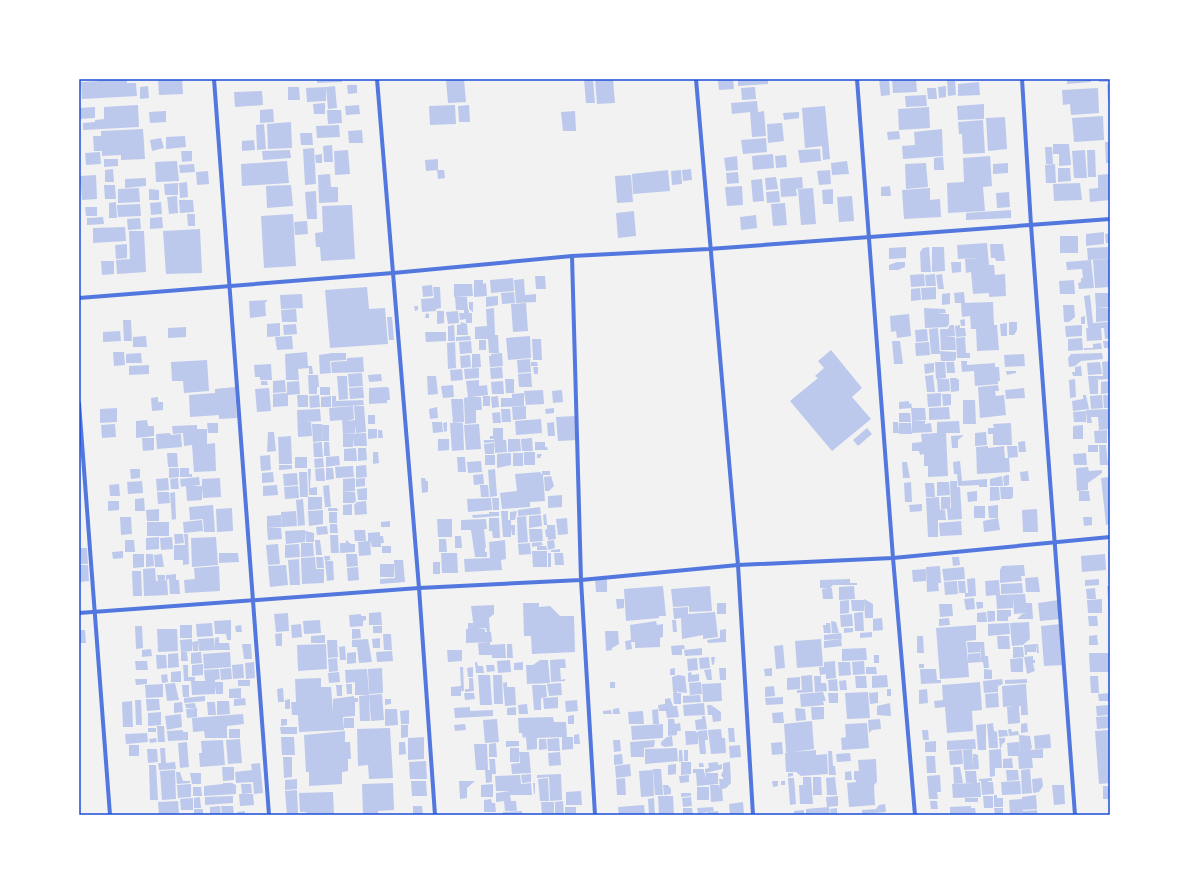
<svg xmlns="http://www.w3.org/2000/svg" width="1189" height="894" font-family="Manrope,sans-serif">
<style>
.building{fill:#bdc9ec}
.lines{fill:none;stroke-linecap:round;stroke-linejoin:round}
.minor{stroke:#5277de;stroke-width:4}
.neatline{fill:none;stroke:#1d4ed8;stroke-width:1.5}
</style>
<rect width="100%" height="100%" fill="#f2f2f2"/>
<!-- building -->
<g class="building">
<polygon points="98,79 127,79 127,83 136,83 137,96 82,99 81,82 98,81"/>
<polygon points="158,79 182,79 183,94 159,95"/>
<polygon points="317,79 342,79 342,82 317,83"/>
<polygon points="446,79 464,79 466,102 448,103"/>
<polygon points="584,79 593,79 595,103 586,103"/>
<polygon points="595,79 613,79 615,103 597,104"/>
<polygon points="733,79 734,89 719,90 718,80"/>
<polygon points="738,79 768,79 768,84 738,86"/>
<polygon points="879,79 889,79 890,95 881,96"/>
<polygon points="892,79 916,79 917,92 893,93"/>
<polygon points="947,79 955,79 956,95 948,96"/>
<polygon points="956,79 970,79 971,80 956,81"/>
<polygon points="1067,79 1091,79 1091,82 1067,84"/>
<rect x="1099" y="79" width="9" height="3"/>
<polygon points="979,82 980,95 958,96 958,84"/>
<polygon points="1107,84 1110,84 1110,101 1108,102"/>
<polygon points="347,85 357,85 357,93 348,94"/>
<polygon points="148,86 149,98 140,99 140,87"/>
<polygon points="335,86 337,108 328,109 326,87"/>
<polygon points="946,86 946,97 939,98 938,87"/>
<polygon points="288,87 299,87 300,100 288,100"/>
<polygon points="326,87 326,101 307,102 306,88"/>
<polygon points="755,87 756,99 742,100 741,88"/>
<polygon points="927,88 936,88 937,99 928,99"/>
<polygon points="1098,88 1099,113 1071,115 1070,104 1063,105 1062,90"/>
<polygon points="262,91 263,105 235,107 234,92"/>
<polygon points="926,95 927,106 906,107 905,96"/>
<polygon points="757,101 758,112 764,111 766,136 752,137 750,112 732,114 731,103"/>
<polygon points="325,103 325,114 314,114 313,104"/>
<polygon points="984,104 984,119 958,120 957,106"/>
<polygon points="138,105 139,127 83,130 83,123 95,122 95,120 104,119 104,107"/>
<polygon points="359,105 360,114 346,115 345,106"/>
<polygon points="455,105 456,124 430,125 429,106"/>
<polygon points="469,105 470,122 459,122 458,106"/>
<polygon points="825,106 830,159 823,160 822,146 805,148 802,108"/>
<polygon points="95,107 95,118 79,119 79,108"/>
<polygon points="929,107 930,128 899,130 898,109"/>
<polygon points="273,109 274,122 260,123 260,110"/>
<polygon points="327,110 341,110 342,123 328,124"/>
<polygon points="166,111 166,122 150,123 149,112"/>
<polygon points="575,111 576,131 563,131 561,112"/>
<polygon points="799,112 799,118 784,120 783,113"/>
<polygon points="1103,116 1104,140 1074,142 1072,118"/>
<polygon points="1005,117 1007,149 988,151 986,118"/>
<polygon points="983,120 985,153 963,154 962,134 959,134 958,122"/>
<polygon points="291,122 292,148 268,149 267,124"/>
<polygon points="782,123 784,141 768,143 767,124"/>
<polygon points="264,124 266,149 257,150 256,125"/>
<polygon points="339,125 340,137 317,138 316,126"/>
<polygon points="143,129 145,159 121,160 121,155 102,156 102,151 94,151 93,136 101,136 101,131"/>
<polygon points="942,129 943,156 903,159 902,146 915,145 914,132"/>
<polygon points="362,130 363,143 349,143 348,131"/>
<polygon points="899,131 900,139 888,140 887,132"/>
<polygon points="300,133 312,133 313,145 301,145"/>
<polygon points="185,136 186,147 166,149 166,137"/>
<polygon points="161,138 164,148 152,151 150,140"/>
<polygon points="766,138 767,152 743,154 741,140"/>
<polygon points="254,140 255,150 242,151 242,141"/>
<polygon points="1105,142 1110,142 1110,163 1106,163"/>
<polygon points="1053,144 1069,144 1071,165 1059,166 1059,154 1053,154"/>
<polygon points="332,145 333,162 324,162 323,146"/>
<polygon points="1045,147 1052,147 1053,164 1046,164"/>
<polygon points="314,148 316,184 305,185 303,149"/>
<polygon points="820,149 821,161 800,163 798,150"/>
<polygon points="290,150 291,158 263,160 262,151"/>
<polygon points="348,150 350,174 335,175 334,151"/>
<polygon points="1085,150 1087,178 1074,178 1072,151"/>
<polygon points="1087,150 1095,150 1096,177 1088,177"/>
<polygon points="181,151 192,151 192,161 182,162"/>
<polygon points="100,152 101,164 86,165 85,153"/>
<polygon points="322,154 322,163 316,163 315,155"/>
<polygon points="773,154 774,168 753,170 752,156"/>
<polygon points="786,155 787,167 776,168 775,156"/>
<polygon points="737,156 738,170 726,171 724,158"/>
<polygon points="990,156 992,186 983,187 985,211 948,213 947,183 964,182 963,158"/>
<polygon points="943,157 944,170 934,170 934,158"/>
<polygon points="104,159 118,159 118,166 104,167"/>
<polygon points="438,159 438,170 426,171 425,160"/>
<polygon points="177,161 179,181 156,182 155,162"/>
<polygon points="287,161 289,183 242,186 241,164"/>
<polygon points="847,161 849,174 832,175 831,163"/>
<polygon points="926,163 928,187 906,189 905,164"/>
<polygon points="1008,163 1008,173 993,174 993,164"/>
<polygon points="194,164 195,172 180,173 179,165"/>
<polygon points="1055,164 1056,183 1046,183 1045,165"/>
<polygon points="1058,168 1070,168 1071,181 1058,182"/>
<polygon points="113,169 114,182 105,182 105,170"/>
<polygon points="691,169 692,180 683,181 682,170"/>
<polygon points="437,170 444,170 445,178 438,179"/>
<polygon points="668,170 670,191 633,194 632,174"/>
<polygon points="681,170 682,184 672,185 671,171"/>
<polygon points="830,170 831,184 819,185 817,171"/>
<polygon points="208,171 209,184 197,185 196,172"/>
<polygon points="738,172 739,183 727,184 726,173"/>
<polygon points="330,174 331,187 338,187 338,202 319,203 318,175"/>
<polygon points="1109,174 1110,200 1090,202 1089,189 1098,188 1098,175"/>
<polygon points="96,175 97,199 82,200 80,176"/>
<polygon points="631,175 633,202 617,203 615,176"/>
<polygon points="776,177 778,189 766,190 765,178"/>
<polygon points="802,177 803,188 796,189 797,196 781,197 780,179"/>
<polygon points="146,178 146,186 125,188 125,179"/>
<polygon points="762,179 764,201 753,202 751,180"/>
<polygon points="187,182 188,197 180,198 179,183"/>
<polygon points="178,183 178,195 165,195 164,184"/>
<polygon points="1080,183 1082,200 1054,201 1053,184"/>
<polygon points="104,185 115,185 116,199 105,199"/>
<polygon points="291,185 293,206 267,208 266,186"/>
<polygon points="742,186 743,205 727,206 725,187"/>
<polygon points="890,186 891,196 881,196 881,187"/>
<polygon points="139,188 140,202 118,203 118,189"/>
<polygon points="813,188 816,224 801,225 798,189"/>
<polygon points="930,188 930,200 940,199 941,217 904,219 902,190"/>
<polygon points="149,189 159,190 159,200 149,200"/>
<polygon points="833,189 833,204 823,204 822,190"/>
<polygon points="316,191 317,219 307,219 305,192"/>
<polygon points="779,191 780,202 767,203 766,192"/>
<polygon points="1009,192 1010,207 997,208 996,193"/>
<polygon points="177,196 178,213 169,214 167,197"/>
<polygon points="852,196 854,221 839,222 837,197"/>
<polygon points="179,200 193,200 194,212 180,213"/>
<polygon points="116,202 117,218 109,218 109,203"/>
<polygon points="161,202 162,214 151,215 150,203"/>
<polygon points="785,203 787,225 773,226 771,204"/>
<polygon points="140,204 141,216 118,217 117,205"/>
<polygon points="352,205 355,259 321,261 320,247 316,247 315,233 323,232 322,206"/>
<polygon points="85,207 97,207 97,216 86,216"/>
<polygon points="1011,210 1011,218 966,220 966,213"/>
<polygon points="634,211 636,236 618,238 616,213"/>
<polygon points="187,214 195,214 195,226 188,226"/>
<polygon points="293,214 296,266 264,268 261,216"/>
<polygon points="756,215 757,228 741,230 740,217"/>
<polygon points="103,217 104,224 87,225 87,218"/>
<polygon points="162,217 163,228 150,229 150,218"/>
<polygon points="140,218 141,229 128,230 127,219"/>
<polygon points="307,221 308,234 295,235 294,222"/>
<polygon points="125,227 126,241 93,243 93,228"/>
<polygon points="200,229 202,273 166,274 163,231"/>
<polygon points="129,231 144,231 146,272 117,274 116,260 130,259"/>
<polygon points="1104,232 1104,244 1086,246 1086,234"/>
<polygon points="1110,233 1110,243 1106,243 1105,234"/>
<rect x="1060" y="236" width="18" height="17"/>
<polygon points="987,243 989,265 994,265 995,275 1005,274 1006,296 989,297 989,293 973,294 971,272 966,273 965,259 978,258 958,259 957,245"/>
<polygon points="127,244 127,258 116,259 115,245"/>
<polygon points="990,244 1003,244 1005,261 996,261 995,258 991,258"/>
<polygon points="906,247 906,258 889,259 889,248"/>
<polygon points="929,247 931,272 921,272 920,252 923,248"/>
<polygon points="932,247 944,247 945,271 932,272"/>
<polygon points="1108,247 1108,259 1088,260 1087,248"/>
<polygon points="1110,259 1110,287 1095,288 1093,260"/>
<polygon points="1091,260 1094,288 1079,289 1078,283 1081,282 1081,278 1083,278 1082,269 1067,270 1066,262"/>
<polygon points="101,261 114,261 114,274 102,275"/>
<polygon points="897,262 905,262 905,267 898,270 889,270 889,265"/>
<polygon points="951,262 961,262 961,272 952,273"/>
<polygon points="924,274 925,286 911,287 910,275"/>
<polygon points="935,274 936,286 926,286 925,275"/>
<polygon points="942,274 944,289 938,289 936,275"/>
<polygon points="535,276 545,276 546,289 536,289"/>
<polygon points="513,278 514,291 491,293 490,280"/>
<polygon points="524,279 525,295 536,294 536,302 516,303 514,280"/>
<polygon points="474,280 483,280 483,284 486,283 487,296 474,297"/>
<polygon points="1074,280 1075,294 1060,294 1059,281"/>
<polygon points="454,284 472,284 473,296 454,297"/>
<polygon points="432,285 433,296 423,297 422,286"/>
<polygon points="367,287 369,309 385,308 388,344 330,348 325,290"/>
<polygon points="433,287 440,287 441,308 436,309 436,311 422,312 421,299 434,298"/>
<polygon points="936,287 936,299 922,300 921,288"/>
<polygon points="920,288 921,300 911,301 911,289"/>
<polygon points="514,292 515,303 502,304 501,293"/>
<polygon points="964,292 965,303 955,303 954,293"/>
<polygon points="950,293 950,304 942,305 942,294"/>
<polygon points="1095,293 1110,293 1110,307 1096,308"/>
<polygon points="302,294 303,308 281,309 280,295"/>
<polygon points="1090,295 1093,323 1109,322 1110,338 1105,339 1104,328 1101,328 1102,340 1087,341 1086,328 1088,328 1084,296"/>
<polygon points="498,296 498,305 486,307 486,297"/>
<polygon points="455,297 467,297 468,310 456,310"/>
<polygon points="268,300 265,303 266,316 250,318 249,301"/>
<polygon points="469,302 473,302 473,312 469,309"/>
<polygon points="993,302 994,325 997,325 999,350 977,351 976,329 971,329 970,316 962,317 961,303"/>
<polygon points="526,303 528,331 513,332 511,304"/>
<polygon points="1063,305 1074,305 1075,317 1069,322 1064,322"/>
<polygon points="414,306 418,306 418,310 415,311"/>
<polygon points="494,308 495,335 498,335 499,353 489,353 488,339 475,339 475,327 487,326 486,309"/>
<polygon points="924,308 945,309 946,313 937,314 949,314 949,324 947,327 925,328"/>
<polygon points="1096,308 1108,308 1109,321 1096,322"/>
<polygon points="296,309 297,322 282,322 281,310"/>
<polygon points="464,310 469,310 469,313 472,313 472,323 466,323 466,319 460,320 459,313 464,313"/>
<polygon points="437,311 444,311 444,323 437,324"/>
<polygon points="458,311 459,323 448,324 446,312"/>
<polygon points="426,313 429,314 429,318 425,318"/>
<polygon points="909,314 911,336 897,338 896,331 891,332 890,316"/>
<polygon points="1085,316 1085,324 1081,324 1081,317"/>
<polygon points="387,317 392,317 394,340 389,340"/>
<polygon points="965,319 965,326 961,326 960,320"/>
<polygon points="123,320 131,320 132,341 124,341"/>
<polygon points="461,322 467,324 468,335 457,335 457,325 461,324"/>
<polygon points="1009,322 1017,322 1017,330 1014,335 1009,335"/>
<polygon points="280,323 280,336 267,337 267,324"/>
<polygon points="1007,323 1007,336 1001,336 1000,324"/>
<polygon points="296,324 297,334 284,335 283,325"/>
<polygon points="454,325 455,341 448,341 448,326"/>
<polygon points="950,325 954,325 955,336 946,337 955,337 956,350 941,350 940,329 948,329"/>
<polygon points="960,325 960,328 965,328 966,336 956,337 955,326"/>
<polygon points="1082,325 1082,336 1066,337 1065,326"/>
<polygon points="186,327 186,337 168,338 168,328"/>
<polygon points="938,328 940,354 931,354 929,329"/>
<polygon points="927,329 928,341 916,342 915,330"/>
<polygon points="120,331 121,341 103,342 103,332"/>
<polygon points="425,332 446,332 446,341 426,342"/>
<polygon points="146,336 147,347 133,347 133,337"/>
<polygon points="292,336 293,349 277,350 275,337"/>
<polygon points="470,336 471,340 456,341 456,337"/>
<polygon points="530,336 531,358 508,360 506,338"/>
<polygon points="965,337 966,353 970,353 970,358 957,358 956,338"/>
<polygon points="1082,338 1083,350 1068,351 1068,339"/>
<polygon points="532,339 541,339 542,360 533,360"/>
<rect x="479" y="340" width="7" height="10"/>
<polygon points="471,341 472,353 460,354 459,342"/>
<polygon points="892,341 900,341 903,364 894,364"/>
<polygon points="1103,341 1110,341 1110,348 1104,348"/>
<polygon points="455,342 456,368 448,369 447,343"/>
<polygon points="929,342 930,355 916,356 915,343"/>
<polygon points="1101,343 1102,349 1084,350 1084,348 1093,348 1093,344"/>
<polygon points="831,350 862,388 852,397 871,419 832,451 790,401 818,378 815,376 824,368 818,361"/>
<polygon points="940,351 956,352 956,359 954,361 941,361"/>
<polygon points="113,352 124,352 125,365 114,366"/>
<polygon points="307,352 308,366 312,366 313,374 309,374 309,368 298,369 299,380 286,380 285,354"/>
<polygon points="141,353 142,363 126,363 126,354"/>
<polygon points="332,353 346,353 346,360 330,361 331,373 320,374 319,355"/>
<polygon points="502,353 503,366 490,367 489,356 491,356 491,354"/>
<polygon points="1102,353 1103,359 1081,361 1075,366 1069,367 1068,358 1071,354"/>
<polygon points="472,354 480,354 481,367 472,368"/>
<polygon points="1024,354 1025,366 1005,367 1004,355"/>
<polygon points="470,355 471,367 461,368 460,356"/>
<polygon points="363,357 364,372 332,373 331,362 347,361 347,358"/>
<polygon points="530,359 531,372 518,373 517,360"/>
<polygon points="207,360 209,391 184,393 183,381 172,381 171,362"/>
<polygon points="961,361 967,361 967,365 995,363 995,367 999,367 1000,381 998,381 998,384 975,386 974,371 962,372"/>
<polygon points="1110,361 1110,379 1092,380 1098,380 1098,394 1090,394 1088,376 1103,376 1102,362"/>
<polygon points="531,362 537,362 538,366 531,366"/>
<polygon points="935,362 945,362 946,378 936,379"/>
<polygon points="946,362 954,362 955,373 947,373"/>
<polygon points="1100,362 1102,374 1088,375 1087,363"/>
<polygon points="934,363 934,372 925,374 924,364"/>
<polygon points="271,364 272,380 260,380 260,377 255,377 254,365"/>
<polygon points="149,365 149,374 129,375 129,366"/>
<polygon points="1081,366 1082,376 1073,376 1072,372 1075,372 1075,367"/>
<polygon points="502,367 503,378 491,379 490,368"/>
<polygon points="533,367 538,367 538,374 534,374"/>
<polygon points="479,368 479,378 465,379 464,369"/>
<polygon points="462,369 463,380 451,381 450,370"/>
<polygon points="1006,371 1016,371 1016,373 1007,375"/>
<polygon points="362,373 363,386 349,387 348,374"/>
<polygon points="531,373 532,387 519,387 518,374"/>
<polygon points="381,374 382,381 369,382 368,375"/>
<polygon points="308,375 318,375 319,387 317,387 317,394 309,394"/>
<polygon points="933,375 935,392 927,392 925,376"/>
<polygon points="337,376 347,376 348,399 339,400"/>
<polygon points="427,376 436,376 438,394 428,395"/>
<polygon points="950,378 956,378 959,380 959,391 951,392"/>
<polygon points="505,379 514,379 514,393 506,393"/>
<polygon points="937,379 949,379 950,391 938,392"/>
<polygon points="1075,379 1076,397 1070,398 1069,380"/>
<polygon points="285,380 286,392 273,393 273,381"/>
<polygon points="479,380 479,386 487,385 488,395 471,397 481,397 482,410 476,410 476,423 465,424 464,398 468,397 466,381"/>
<polygon points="261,381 267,381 268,385 261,385"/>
<polygon points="299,381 300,394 288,395 288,406 273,407 273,394 287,393 287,382"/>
<polygon points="503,381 504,394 492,394 491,382"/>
<polygon points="1110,381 1110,393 1101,394 1101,382"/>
<polygon points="453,385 454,397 443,398 441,386"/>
<polygon points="998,385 999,391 995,391 996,396 1004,395 1006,415 980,418 978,387"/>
<polygon points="235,387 237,418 219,419 219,415 190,417 189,395 215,393 215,389"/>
<rect x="320" y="387" width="10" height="8"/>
<polygon points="363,387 364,398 350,399 349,388"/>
<polygon points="386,387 389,388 390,400 387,400 387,403 369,404 369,388"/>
<polygon points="269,388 271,411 257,412 255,389"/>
<polygon points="1024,388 1025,398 1006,399 1005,390"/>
<polygon points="543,390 544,404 526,405 524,391"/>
<polygon points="562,390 563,402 553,403 552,391"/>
<polygon points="524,393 524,406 501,407 501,398 512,398 512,394"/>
<polygon points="941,393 941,406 928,407 927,394"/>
<polygon points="942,394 951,394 951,405 943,406"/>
<polygon points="297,395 308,395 308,407 298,407"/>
<polygon points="319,395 320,407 310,408 309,396"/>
<polygon points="1083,395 1086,395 1089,409 1073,411 1072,401 1083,399"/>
<polygon points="1102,395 1103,408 1091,409 1090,396"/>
<polygon points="1103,395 1110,395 1110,408 1104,408"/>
<polygon points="331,396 331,407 321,407 321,397"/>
<polygon points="332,396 336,396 336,401 363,400 364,405 332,407"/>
<rect x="483" y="396" width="7" height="10"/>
<polygon points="498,396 499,407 492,408 491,397"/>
<polygon points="158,397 158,402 163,402 163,410 152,411 151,398"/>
<polygon points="451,399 463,399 464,422 453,423"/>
<polygon points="963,400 975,400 976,424 963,424"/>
<polygon points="909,401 909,404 911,403 912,408 899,409 899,402"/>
<polygon points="353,406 354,419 347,421 355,420 354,406 364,406 366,432 356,433 355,425 355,433 343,434 342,420 330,421 329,408"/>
<polygon points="526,406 526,419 513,420 512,407"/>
<polygon points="437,407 438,418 430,419 429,409"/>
<polygon points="949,407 950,419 929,420 929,408"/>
<polygon points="117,408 117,422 100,423 100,409"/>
<polygon points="554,408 554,413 546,414 545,409"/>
<polygon points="911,408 925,408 926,420 912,421"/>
<polygon points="320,409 321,421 304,422 311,422 312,436 298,437 297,410"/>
<polygon points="501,409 510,409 511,422 502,422"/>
<polygon points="1110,409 1110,429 1099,430 1098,417 1091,417 1092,423 1087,423 1086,410"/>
<polygon points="1086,411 1086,422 1074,422 1073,412"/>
<polygon points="500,412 501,423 493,423 492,413"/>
<polygon points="899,413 910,413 911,422 899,422"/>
<rect x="368" y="415" width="7" height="9"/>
<polygon points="575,416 577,440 558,441 556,417"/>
<polygon points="541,419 542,433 516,435 515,421"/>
<polygon points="147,420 148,426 154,426 154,436 136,438 136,421"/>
<polygon points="912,421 925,421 925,424 931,423 932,432 912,433"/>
<polygon points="959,421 960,433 946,433 948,476 928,477 928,466 924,466 924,454 920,455 919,451 912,451 912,443 922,442 921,434 937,433 937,422"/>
<polygon points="432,422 442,422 443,432 433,433"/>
<polygon points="447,422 447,431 444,432 443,423"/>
<polygon points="554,422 555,436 548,436 547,423"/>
<polygon points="893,422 898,422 899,433 893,433"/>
<polygon points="207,423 218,423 218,433 208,433"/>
<polygon points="450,423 463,423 464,450 452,451"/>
<polygon points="899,423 911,423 912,434 899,434"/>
<polygon points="1011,423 1012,445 993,445 993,434 988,434 988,428 994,428 993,424"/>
<polygon points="115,424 116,437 102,438 101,425"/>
<polygon points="312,424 322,424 323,441 313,442"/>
<polygon points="479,424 481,449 466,450 464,425"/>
<polygon points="197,425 197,429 207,429 207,444 215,443 216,471 194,472 192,445 184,446 183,433 173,434 172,426"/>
<polygon points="322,425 329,425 329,441 323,441"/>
<polygon points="1083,425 1083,439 1073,439 1073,426"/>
<polygon points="493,428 503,428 503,440 506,440 507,452 495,453 494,439 490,439 490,436 493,436"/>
<polygon points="867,428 872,434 858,446 853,440"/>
<polygon points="368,429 377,429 377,438 368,439"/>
<polygon points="378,430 382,430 383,438 378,438"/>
<polygon points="1107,430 1107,443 1095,443 1094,431"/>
<polygon points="1110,430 1110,438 1108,438 1108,431"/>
<polygon points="268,432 274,432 276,451 267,452"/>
<polygon points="986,432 987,445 975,446 975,433"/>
<polygon points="170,433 171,435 181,434 182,447 157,449 156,434"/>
<polygon points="366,433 367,446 354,446 353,439 353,447 343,447 343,434"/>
<polygon points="964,435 958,440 958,448 952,448 951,436"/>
<polygon points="291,436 292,464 279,464 278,437"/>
<polygon points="142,438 154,438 154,450 143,451"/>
<polygon points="532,438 533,451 522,451 521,439"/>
<polygon points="438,439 449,439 449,450 438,451"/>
<polygon points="508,439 520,439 521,451 508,452"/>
<polygon points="484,440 494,440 494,442 484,443"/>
<polygon points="1025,441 1026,452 1019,452 1018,442"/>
<polygon points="322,442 323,457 314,457 313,443"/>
<polygon points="324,442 329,442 330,456 324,456"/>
<polygon points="535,442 545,442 545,447 547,447 548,450 535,450"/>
<polygon points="494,443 494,454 485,454 484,444"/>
<rect x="1088" y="445" width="10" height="7"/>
<polygon points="1099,445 1106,445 1108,465 1100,465"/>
<polygon points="988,446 988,448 1004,446 1005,458 1009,458 1010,472 977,474 976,447"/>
<polygon points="1007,446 1017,446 1018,457 1008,458"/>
<polygon points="356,448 357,461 344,461 344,449"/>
<polygon points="358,448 366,448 367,460 358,461"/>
<polygon points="373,452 378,452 379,463 373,464"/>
<rect x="524" y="452" width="11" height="13"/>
<polygon points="167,453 177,453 178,467 168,467"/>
<polygon points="511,453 511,465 497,468 497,454"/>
<rect x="513" y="453" width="10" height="13"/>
<polygon points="1086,453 1087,465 1074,465 1073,454"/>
<polygon points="537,454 542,454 540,458 537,458"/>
<polygon points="270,455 271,470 261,471 260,456"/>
<rect x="485" y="455" width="10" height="10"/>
<polygon points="339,456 340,465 326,467 326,457"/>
<rect x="295" y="457" width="12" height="11"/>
<polygon points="457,457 465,457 466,472 458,472"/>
<polygon points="323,458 324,467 315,468 314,459"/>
<polygon points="481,461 482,472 468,473 467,462"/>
<polygon points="960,461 962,481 987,479 987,487 979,487 979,485 958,486 957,474 954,474 953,462"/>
<polygon points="902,462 907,462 910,478 903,478"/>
<polygon points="279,465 292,465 292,469 279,470"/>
<polygon points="366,465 367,477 356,478 356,466"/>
<polygon points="353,466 354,477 336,478 335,467"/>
<polygon points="1088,467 1089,471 1102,470 1102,473 1088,483 1088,490 1077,491 1076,468"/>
<polygon points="169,468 179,468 179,477 169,478"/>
<polygon points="180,468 189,468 189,474 192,474 192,477 180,477"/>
<polygon points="324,468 325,481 316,481 315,469"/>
<polygon points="326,468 333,468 334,479 326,480"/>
<polygon points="130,469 140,469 140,478 131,479"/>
<polygon points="308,469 311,469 310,488 317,487 317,495 309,495"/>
<polygon points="495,469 497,496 490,497 488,470"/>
<polygon points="542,471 550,471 550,475 543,475 545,501 530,502 530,507 502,509 500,493 517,491 515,474 540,472 542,475"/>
<polygon points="1028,471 1029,481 1021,481 1020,472"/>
<polygon points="273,472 274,482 262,483 262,473"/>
<polygon points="299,472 307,472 308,497 300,497"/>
<polygon points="297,473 298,485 284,486 283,474"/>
<polygon points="483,474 484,484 474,485 473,475"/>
<polygon points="1006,475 1009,475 1009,485 1004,486 1003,477"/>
<polygon points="551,476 554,486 549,491 545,491 544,477"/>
<polygon points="1002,476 1003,486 990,486 990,479"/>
<polygon points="199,477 200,485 191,486 202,486 202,479 220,478 221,497 203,498 202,488 202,500 187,501 186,486 181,487 180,479"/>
<polygon points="1110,477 1110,524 1106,525 1101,478"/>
<polygon points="168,478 169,490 157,491 156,479"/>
<polygon points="178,478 179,489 171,489 170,479"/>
<polygon points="355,478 355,491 343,492 343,479"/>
<polygon points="365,478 365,486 356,487 356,479"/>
<polygon points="421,478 425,478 426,481 428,481 428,492 422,493"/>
<polygon points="142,481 143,493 128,494 127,482"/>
<polygon points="950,481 957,481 957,487 960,487 962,519 948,520 947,508 954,508 951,508"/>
<polygon points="911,482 912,502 905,502 904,483"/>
<polygon points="937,482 949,482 950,495 937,496"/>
<polygon points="925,483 934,483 935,497 926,497"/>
<polygon points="119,484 120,496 110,496 109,485"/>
<polygon points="277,485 278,495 263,496 263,486"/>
<polygon points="329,485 331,507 325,507 323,486"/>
<polygon points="480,485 488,485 489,497 481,497"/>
<polygon points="298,486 299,498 285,499 284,487"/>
<polygon points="990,487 999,487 1000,500 990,501"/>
<polygon points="1000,487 1013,487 1013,497 1011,499 1001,499"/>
<polygon points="367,488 367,500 358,500 357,489"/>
<polygon points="977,491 977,501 968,502 967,492"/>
<polygon points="1079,491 1089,491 1090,501 1079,501"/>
<polygon points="157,492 169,492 170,503 158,504"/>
<polygon points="175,492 176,519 172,520 170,493"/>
<polygon points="343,492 355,492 356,501 354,503 343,503"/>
<polygon points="562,495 562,507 548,508 548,496"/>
<polygon points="308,497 322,497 322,509 308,510"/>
<polygon points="939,497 940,510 937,510 945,510 946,520 938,520 938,537 928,537 926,498"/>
<polygon points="941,497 950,497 950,508 941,510"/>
<polygon points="144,498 145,511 135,511 135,499"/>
<polygon points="491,498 492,510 468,512 467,499"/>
<polygon points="492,498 499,498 499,510 493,510"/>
<polygon points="303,499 305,525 298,526 296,500"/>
<polygon points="108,501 119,501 119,510 108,511"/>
<polygon points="366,501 367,514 355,515 354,505 357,502"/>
<polygon points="352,504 352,515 343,515 343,505"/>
<polygon points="922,504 922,511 910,512 909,505"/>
<polygon points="213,505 215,532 204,532 203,519 190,520 189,507"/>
<polygon points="998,505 998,518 989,518 988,506"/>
<rect x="974" y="506" width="11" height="12"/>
<polygon points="540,507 541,514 518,516 518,510"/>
<polygon points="232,508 233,531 217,532 216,509"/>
<polygon points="328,508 337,508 338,511 328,511"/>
<polygon points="159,509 159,521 147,521 146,510"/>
<polygon points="1037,509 1038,532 1023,532 1022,510"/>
<polygon points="323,510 323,524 309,526 308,511"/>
<polygon points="296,511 297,526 282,527 281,512"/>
<polygon points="501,511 508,511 508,520 511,520 511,525 515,525 515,535 512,535 511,528 511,537 503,537"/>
<polygon points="517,511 515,520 510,520 510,512"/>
<rect x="329" y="512" width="8" height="11"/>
<polygon points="489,512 499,512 499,516 473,518 472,515 489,514"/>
<polygon points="546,514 547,525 544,525 543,515"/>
<polygon points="281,515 282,527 267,528 267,516"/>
<polygon points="541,515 542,526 529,528 529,516"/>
<polygon points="526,516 528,542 518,543 517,517"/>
<polygon points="120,517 131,517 132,534 121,535"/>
<polygon points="1083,517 1092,517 1092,525 1084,526"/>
<polygon points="489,518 499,518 500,538 493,538 492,531 489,531"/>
<polygon points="567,518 568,534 558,535 556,519"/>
<polygon points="998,518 1000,530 984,532 983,521"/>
<polygon points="437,519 452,519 452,537 438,537"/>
<polygon points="486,519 487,529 477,529 484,529 486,548 485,548 485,552 487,552 487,557 475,557 471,530 461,530 461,520"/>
<polygon points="202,520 203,531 184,533 183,522"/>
<polygon points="390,521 390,527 381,527 381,522"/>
<polygon points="961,521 962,535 940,536 939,523"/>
<rect x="147" y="522" width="22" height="14"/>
<polygon points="330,524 337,524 338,533 330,533"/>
<polygon points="547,525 555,525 556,539 548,540 548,537 546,537 545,530 547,529"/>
<polygon points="327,526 328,534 317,535 316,527"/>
<polygon points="267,528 281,528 282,539 268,540"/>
<polygon points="529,529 542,529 543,541 530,542"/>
<polygon points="305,530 305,542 286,544 285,531"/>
<polygon points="354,530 365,530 366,541 355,541"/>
<polygon points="305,531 314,533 314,542 306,542"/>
<polygon points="380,532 380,536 383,536 384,543 381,543 381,547 372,547 370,541 371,555 359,556 358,542 368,541 368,533"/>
<polygon points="174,534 183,534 184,543 175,544"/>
<polygon points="184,534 188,534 189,564 183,565 183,560 174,560 174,545 185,545"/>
<polygon points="330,535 338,535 339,553 331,553"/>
<polygon points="455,536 461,536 462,548 455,548"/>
<polygon points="159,537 159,549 146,550 146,538"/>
<polygon points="172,537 173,549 161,550 160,538"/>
<polygon points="216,537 218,565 192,567 191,538"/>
<polygon points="439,539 446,539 447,552 439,552"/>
<polygon points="125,540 134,540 135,552 125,552"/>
<polygon points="315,540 320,540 322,555 316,555"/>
<polygon points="346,540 351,544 355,544 355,552 340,553 340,543 346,543"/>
<polygon points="505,540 506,559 501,560 502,570 465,572 464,559 490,558 489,542"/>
<polygon points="554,540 555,548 548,550 547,541"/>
<polygon points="301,543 313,543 314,556 301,557"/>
<polygon points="530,543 531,554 519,555 518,544"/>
<polygon points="532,543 541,542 543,545 532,547"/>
<polygon points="278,544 280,564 268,565 266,545"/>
<polygon points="299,544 300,557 285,558 285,545"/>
<rect x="382" y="546" width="9" height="7"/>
<polygon points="537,546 546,546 547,550 537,550"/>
<polygon points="80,548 87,548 88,564 81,564"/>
<polygon points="560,549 560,552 551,552 551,550"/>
<polygon points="123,551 123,558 113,559 112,552"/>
<polygon points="532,551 547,551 547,567 533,567"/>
<polygon points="1108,552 1110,552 1110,563 1109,563"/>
<polygon points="219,553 238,553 239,562 219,563"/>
<polygon points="441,553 457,553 458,573 442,573"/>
<rect x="548" y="553" width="3" height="14"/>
<polygon points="554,553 563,553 564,565 555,565"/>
<polygon points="133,554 144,554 144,567 133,568"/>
<polygon points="146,554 153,554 154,566 146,567"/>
<polygon points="162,554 164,567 155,567 154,555"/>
<polygon points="346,554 357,554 358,566 347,567"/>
<polygon points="1105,554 1106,570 1082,572 1081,556"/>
<polygon points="324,556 330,556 330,560 325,561"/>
<polygon points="315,557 316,569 324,569 324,583 302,584 301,558"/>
<polygon points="316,557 323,557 324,568 317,568"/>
<polygon points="952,557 959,557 960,565 953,566"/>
<polygon points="299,559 300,585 290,585 288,560"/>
<polygon points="394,560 403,560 405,582 380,584 380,579 395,578"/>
<polygon points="325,561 333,561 334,580 327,581"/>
<rect x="433" y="562" width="7" height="12"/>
<rect x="380" y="564" width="14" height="13"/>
<polygon points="79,565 88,565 89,581 80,582"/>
<polygon points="286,565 288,585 270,587 268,566"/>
<polygon points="1024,565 1025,576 1021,576 1022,581 1000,583 1000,570 1002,566"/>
<polygon points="219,566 220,591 185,593 184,580 195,579 194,568"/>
<polygon points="940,566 941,583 938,583 939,591 927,592 926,567"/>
<polygon points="358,567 359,580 348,581 347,568"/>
<polygon points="964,567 965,579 944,581 942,569"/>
<polygon points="155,568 156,581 158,581 157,575 165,575 165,580 160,581 167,580 168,595 144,596 143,569"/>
<polygon points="926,569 926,581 913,582 912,570"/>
<polygon points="132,571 141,571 142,596 133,596"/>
<polygon points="176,574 176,580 179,580 180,594 170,594 169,579 166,580 166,575"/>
<polygon points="1038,577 1040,592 1026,592 1025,578"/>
<polygon points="975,578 976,596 965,597 965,593 968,593 967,579"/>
<polygon points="595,579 607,579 607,592 596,592"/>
<polygon points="850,579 850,583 857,583 857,585 833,585 830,588 832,588 833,599 823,599 822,589 828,588 820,588 820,580"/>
<polygon points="1099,579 1099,585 1085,586 1085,580"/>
<polygon points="999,580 1000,595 1025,594 1026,603 1032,603 1033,619 1017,619 1022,614 1027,613 1014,614 1013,597 1013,608 997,609 996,595 986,596 985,581"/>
<polygon points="957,581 958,594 945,595 944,582"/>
<polygon points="958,581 965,581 966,593 959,593"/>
<polygon points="1022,583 1023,593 1001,594 1001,584"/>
<polygon points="663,586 666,616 659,616 659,618 626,621 624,589"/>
<polygon points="710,586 712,611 689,612 689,606 673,607 671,589"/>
<polygon points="854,586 855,599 839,600 839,587"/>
<polygon points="1107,586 1110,586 1110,613 1109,613"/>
<polygon points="1095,588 1096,599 1087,599 1086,589"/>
<polygon points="974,598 975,609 966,610 964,599"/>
<polygon points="616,599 624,599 624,608 617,609"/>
<polygon points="864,599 873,604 873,618 865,618"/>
<polygon points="1102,599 1102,613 1088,613 1087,600"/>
<polygon points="849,600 849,613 840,614 840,601"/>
<polygon points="851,600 864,600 864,611 852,611"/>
<polygon points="1059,600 1060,619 1040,621 1038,603"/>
<polygon points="976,602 983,602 983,608 977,609"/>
<polygon points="523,603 539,603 539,607 550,606 560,616 574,616 575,652 532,654 531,636 524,636"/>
<rect x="717" y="603" width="9" height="11"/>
<polygon points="939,604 952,604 953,616 940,617"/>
<polygon points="494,605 494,614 489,618 490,632 487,632 486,628 477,628 485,629 485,632 491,632 492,642 466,643 466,629 468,629 468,623 473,623 474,629 471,606"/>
<polygon points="688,607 688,614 715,612 718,637 703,639 703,635 682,639 681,618 674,619 673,608"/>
<polygon points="997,610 1011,610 1011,616 1008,617 1008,621 997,621"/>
<polygon points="987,611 995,611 995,621 988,622"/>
<polygon points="381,612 382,625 369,625 369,613"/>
<polygon points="863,612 864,631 855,631 854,613"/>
<polygon points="986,612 987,622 977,622 977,613"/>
<polygon points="288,613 289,631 276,632 274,614"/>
<polygon points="361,614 361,616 366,616 366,620 363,621 363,626 350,627 349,615"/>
<polygon points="852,614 853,626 841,627 840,615"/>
<polygon points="1088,616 1097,616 1098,626 1089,626"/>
<polygon points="882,618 883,630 873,631 873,619"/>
<polygon points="949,618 950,625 939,626 939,619"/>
<polygon points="231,620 231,640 227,640 226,634 215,634 214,621"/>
<polygon points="320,620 321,633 304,634 303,621"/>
<polygon points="672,620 676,620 677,632 673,632"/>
<polygon points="656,621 657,625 663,624 663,637 660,638 660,647 635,648 635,642 631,642 632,649 626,650 625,641 631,640 630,625"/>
<polygon points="831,621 836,622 839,633 832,633"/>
<polygon points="1029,622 1030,639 1023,645 1012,646 1010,623"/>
<polygon points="212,623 213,636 197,637 196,624"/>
<polygon points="826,623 830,623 831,633 824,633 823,625 826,625"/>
<polygon points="1009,623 1010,634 988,636 988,624"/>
<polygon points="301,624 302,637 292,638 291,625"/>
<polygon points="1061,624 1064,665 1044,666 1041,626"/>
<rect x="180" y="625" width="12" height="13"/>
<polygon points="241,625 242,632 236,632 235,626"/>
<polygon points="976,625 976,640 966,641 968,661 968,654 980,653 981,662 968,663 969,677 940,679 936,628"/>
<polygon points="135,626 142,626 143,648 136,649"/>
<rect x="373" y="626" width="9" height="7"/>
<polygon points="844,628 853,628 853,632 844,633"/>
<polygon points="157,629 177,629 178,651 158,652"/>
<polygon points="352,629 360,629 361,638 352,639"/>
<polygon points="726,629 726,642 708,643 707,640 720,638 720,630"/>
<polygon points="79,630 85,630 86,643 79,643"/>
<polygon points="605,631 618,631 619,644 612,648 612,650 606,651"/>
<polygon points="872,632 872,637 860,638 860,633"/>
<polygon points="282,633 282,646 276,646 275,634"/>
<polygon points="841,633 842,639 824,640 824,635"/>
<polygon points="383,634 391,634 392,650 384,650"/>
<polygon points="325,635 325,643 311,643 311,636"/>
<polygon points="1097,635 1098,645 1089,645 1089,636"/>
<polygon points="917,636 923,636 924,653 917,653"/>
<polygon points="997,636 1009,636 1010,649 998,649"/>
<polygon points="219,637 219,643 229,643 230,650 215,650 215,638"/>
<polygon points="214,638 215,650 199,651 198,639"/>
<polygon points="380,638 380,648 373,648 372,639"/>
<polygon points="192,639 192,651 181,652 180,640"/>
<polygon points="368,639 372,662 359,663 357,647 352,647 352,640"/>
<polygon points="821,639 823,666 797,668 795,641"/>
<polygon points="841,639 842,646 824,648 824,641"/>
<polygon points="327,640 337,640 338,657 328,658"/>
<polygon points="198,641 198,651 193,651 192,642"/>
<polygon points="490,642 490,645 505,644 506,658 492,658 492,655 479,655 478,643"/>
<polygon points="967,642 984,642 985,656 988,656 989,668 984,668 983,662 981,662 980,645 980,652 968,653"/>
<polygon points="242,644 251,644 252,659 244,659"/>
<polygon points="326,644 327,669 298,671 297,645"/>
<polygon points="507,644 512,644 513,658 507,658"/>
<polygon points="1036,644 1038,644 1039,653 1037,653"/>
<polygon points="1036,644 1036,652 1027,652 1027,655 1025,655 1024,645"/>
<polygon points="684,645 685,649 682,649 682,655 672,655 671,646"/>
<polygon points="783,645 785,668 776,669 774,646"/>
<polygon points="345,646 346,660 340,660 339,647"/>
<polygon points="1013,647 1023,647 1024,657 1033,656 1033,660 1035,660 1035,663 1033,663 1035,671 1027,674 1024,657 1013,658"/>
<polygon points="702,648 702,655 685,656 684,650"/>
<polygon points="866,648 867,660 842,661 842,649"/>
<polygon points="151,649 152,656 142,657 142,650"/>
<polygon points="447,650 462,650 462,661 448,662"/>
<polygon points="392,651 393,661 377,662 376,652"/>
<polygon points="181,652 187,652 188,661 181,661"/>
<polygon points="201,652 202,663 191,664 191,653"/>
<polygon points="230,652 231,667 204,669 203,654"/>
<polygon points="356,652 356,663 347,664 347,653"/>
<polygon points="178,653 179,667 168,668 168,654"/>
<polygon points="1089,653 1109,653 1110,672 1090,672"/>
<polygon points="156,655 166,655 167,668 157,669"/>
<rect x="874" y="655" width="5" height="8"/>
<polygon points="709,657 710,668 700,669 699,658"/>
<polygon points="711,657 715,657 714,664 712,665"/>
<polygon points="337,658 338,671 329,672 328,659"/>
<polygon points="697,658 698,670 688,671 687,659"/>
<polygon points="1023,658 1023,672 1011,672 1010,659"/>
<polygon points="565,659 566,668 560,668 561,680 565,679 565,681 551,682 550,660"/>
<polygon points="510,660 511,672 498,673 497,661"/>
<polygon points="540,660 548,660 550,683 527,684 526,665 533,665"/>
<polygon points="135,661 147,661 148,670 136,670"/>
<polygon points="835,661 836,678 826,679 826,674 820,675 819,667 824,667 824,662"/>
<polygon points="864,661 865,674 853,675 852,662"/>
<polygon points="254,662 255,678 246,679 245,663"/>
<polygon points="475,662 477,662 478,666 483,666 484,673 476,673"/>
<polygon points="523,662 523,670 514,670 514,663"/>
<polygon points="838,662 850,662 851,675 839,676"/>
<polygon points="203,664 203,675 192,676 192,665"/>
<polygon points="243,664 244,678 233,679 232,665"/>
<rect x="919" y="664" width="5" height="4"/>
<polygon points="183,665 188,665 188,677 195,677 195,681 184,681"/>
<polygon points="486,665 494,665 495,671 487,672"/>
<polygon points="460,667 463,667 464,691 461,691 461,696 451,696 451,687 461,686"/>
<polygon points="473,667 473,677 468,677 467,668"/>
<polygon points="866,667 876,667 877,674 866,674"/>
<polygon points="231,668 232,679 221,680 220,669"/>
<polygon points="382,668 383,693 369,694 368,669"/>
<polygon points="675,668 675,675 670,675 670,669"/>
<polygon points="719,668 726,668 726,680 720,680"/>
<polygon points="772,668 772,676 765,676 764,669"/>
<polygon points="219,669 220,679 215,680 215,682 223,682 223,694 216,694 215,686 215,694 192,695 191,681 205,681 204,670"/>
<polygon points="367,669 369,695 355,695 355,682 346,683 345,670"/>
<polygon points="711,669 712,680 707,680 704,670"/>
<polygon points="920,669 936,669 937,680 941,680 941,683 921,684"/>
<polygon points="984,669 992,670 992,679 984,679"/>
<polygon points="181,671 181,682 171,682 171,672"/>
<polygon points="339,672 340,682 329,683 328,673"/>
<polygon points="691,672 692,675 699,674 699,681 688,682 688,673"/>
<polygon points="167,674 168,682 162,683 161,675"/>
<polygon points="478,675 490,675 492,705 480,705"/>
<polygon points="493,675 502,675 503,704 494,704"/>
<polygon points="678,675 685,676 687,693 678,692 677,690 677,693 681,693 681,704 674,704 673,693 675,692 673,692 672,677"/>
<polygon points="812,675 813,692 797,693 797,690 802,690 801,676"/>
<polygon points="887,675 888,687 872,688 872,676"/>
<polygon points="814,676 821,676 821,683 826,683 827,691 815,692"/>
<polygon points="855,676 866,676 867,688 856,688"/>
<polygon points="1090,676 1098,676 1099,693 1091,693"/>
<polygon points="800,677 800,689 787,690 787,678"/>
<polygon points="321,678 321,687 331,687 333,712 333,699 354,696 354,698 358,698 358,702 355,702 355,716 343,717 344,730 299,732 298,715 292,715 291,702 296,702 295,679"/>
<polygon points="469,678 473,678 474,691 465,692 465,689 469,689"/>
<polygon points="135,679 147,679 147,684 136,685"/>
<polygon points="837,679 838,691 829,691 828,680"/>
<polygon points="1002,679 1003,684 998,686 998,692 984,693 983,681"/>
<polygon points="1027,679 1027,683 1005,684 1005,680"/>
<rect x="238" y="680" width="12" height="6"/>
<polygon points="846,680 847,690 840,690 839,681"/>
<polygon points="507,682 507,687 515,687 516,705 505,706 503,683"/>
<rect x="610" y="682" width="5" height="6"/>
<polygon points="701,682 702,694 690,695 689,683"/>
<polygon points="980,682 982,710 972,711 973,731 947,733 945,707 935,708 934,701 943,700 942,685"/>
<polygon points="175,683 179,700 167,701 165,684"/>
<polygon points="561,683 562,695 549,696 547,684"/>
<polygon points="721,683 722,701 703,702 702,684"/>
<polygon points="163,684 163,697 146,698 145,685"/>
<polygon points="346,684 352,684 352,694 347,694"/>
<polygon points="1026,684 1028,715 1021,715 1021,706 1019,706 1020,723 1008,724 1007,707 1014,706 1003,707 1002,686"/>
<polygon points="182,685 189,685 189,697 183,697"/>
<polygon points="336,685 342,685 342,696 337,696"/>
<polygon points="532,685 546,685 547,697 541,698 541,710 534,710"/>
<polygon points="774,686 775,696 765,697 765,687"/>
<polygon points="241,688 241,698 229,698 229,689"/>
<polygon points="283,688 284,702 278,702 277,689"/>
<rect x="887" y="689" width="4" height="7"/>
<polygon points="927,689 928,703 919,704 919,690"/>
<polygon points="823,692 826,701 823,701 824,705 801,707 800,694"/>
<polygon points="868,692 870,718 847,719 845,693"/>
<polygon points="878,692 878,703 870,704 869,693"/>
<polygon points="464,693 474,693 475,699 465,700"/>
<polygon points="828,693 838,693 838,703 829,703"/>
<polygon points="998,693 999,707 986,708 985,694"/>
<polygon points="1110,693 1110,701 1099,701 1098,694"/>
<polygon points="382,694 384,720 371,721 369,695"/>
<polygon points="369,695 370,721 360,721 359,696"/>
<polygon points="700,695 701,702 683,703 683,696"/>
<polygon points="205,696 205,701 184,703 184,698"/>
<polygon points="558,697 558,708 544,709 543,698"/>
<polygon points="783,697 783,704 766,705 765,698"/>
<polygon points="245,698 246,705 234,706 234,699"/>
<polygon points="670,698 673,706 677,706 679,717 667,718 666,711 659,711 658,705 665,704 665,699"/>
<polygon points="146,699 159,699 160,710 147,711"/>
<polygon points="290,699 290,709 285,709 285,700"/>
<polygon points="385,699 391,699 391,704 385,705"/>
<polygon points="135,700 141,700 142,725 136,725"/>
<polygon points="577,700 578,711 566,712 565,701"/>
<polygon points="132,701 133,727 123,727 122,702"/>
<polygon points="217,701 229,701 230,714 217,715"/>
<polygon points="182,702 183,712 174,713 174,703"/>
<polygon points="207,702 215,702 216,715 208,715"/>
<polygon points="195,703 196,708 186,708 185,704"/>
<polygon points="704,703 705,715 684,716 683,705"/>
<polygon points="890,703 891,716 877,715 877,706"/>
<polygon points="527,704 528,714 519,714 518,705"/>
<polygon points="707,705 711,705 721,712 721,721 713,722 712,715 708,715"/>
<polygon points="1108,705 1109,715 1097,716 1096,706"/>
<polygon points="470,707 470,711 493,710 493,716 455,718 454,708"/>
<polygon points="516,707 516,715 507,715 507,708"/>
<polygon points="811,707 824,707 824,719 812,720"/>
<polygon points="197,708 197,717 187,718 186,709"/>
<polygon points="619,708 620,714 613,714 613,709"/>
<polygon points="795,708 805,709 806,720 796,721"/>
<polygon points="385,709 397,709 398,725 385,726"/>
<polygon points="658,709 659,724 653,724 652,710"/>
<polygon points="409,710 409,724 401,724 400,711"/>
<polygon points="611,710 612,714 603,714 603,711"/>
<polygon points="643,711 644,724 629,724 628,712"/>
<polygon points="161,712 161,725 148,726 148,713"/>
<polygon points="783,712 784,723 773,723 772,713"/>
<polygon points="181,714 182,727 167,730 165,716"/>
<polygon points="243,714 244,724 227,726 227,738 205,738 204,731 193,732 192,718"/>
<polygon points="574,715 574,724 568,724 568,716"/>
<polygon points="702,716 705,716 707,729 696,730 695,720 702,719 702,721"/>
<polygon points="1110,716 1110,728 1097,729 1096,717"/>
<polygon points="553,717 554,722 566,722 567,737 573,737 573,749 562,750 562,737 537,738 537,749 527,750 526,737 523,738 522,733 519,733 518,718"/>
<rect x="344" y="718" width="10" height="10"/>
<polygon points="281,719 287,719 287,725 281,726"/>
<polygon points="497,719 499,742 485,743 483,720"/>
<polygon points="668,719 674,719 675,724 680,723 681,731 677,731 677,735 668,736"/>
<polygon points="880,719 881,729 872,730 869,733 868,720"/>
<polygon points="812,721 814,749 793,752 816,750 816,755 827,754 828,774 801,776 796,772 786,772 785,753 788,752 786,752 784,724"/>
<polygon points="867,723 869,748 842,750 841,738 846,737 845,724"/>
<polygon points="993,723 994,731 997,732 998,748 989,748 987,724"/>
<polygon points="1027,723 1028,732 1021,733 1021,724"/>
<polygon points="465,724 466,730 455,731 454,725"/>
<polygon points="663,724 663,738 632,740 631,726"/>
<polygon points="986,724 986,750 978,750 976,725"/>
<polygon points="401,725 408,725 408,737 401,738"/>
<polygon points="157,726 164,726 165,742 158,742"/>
<polygon points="280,727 297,727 297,734 281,734"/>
<rect x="148" y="728" width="8" height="4"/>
<polygon points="390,728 393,778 369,779 368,765 358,766 357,729"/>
<polygon points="728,728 734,728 735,742 729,742"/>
<rect x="229" y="729" width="11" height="9"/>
<polygon points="721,729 722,738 725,738 726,753 711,754 708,730"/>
<polygon points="1008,729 1011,729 1012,732 1018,731 1019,735 1009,736"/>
<polygon points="183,730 183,732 188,732 188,740 168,741 167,731"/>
<polygon points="707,730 708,740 705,740 706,754 700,754 698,735 698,744 686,745 685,731 695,731 698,733 698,731"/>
<polygon points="922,730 928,730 929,740 923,740"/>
<polygon points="998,730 1007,730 1008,736 999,737"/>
<polygon points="1110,730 1110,783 1099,784 1095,731"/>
<polygon points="345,731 345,742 350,742 351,759 348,759 348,771 342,772 342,784 309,786 309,772 306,772 304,735"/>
<polygon points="147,733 148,742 126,744 125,734"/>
<polygon points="579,734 580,744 574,744 574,735"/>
<polygon points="1050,734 1051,748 1035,749 1034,736"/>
<polygon points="1019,735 1030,736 1032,748 1030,750 1043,749 1043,758 1032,758 1033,768 1019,769 1018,756 1008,756 1007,743 1019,742 1020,756"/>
<polygon points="672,736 673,746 665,747 661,745 661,742 667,737"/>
<polygon points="281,737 294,737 295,755 282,755"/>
<polygon points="424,737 424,759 408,760 408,738"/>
<polygon points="156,738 157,742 150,743 149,739"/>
<polygon points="559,738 560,751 548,751 547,739"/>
<polygon points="999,738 1005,738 1005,742 1002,744 1001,748 1000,748"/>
<polygon points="240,739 242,763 228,764 226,740"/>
<polygon points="539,739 546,739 547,749 539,750"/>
<polygon points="975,739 976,749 947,750 947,741"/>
<polygon points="223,740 225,765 200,767 199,753 202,753 201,741"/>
<polygon points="613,740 620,740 621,751 614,752"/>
<polygon points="655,740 654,747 644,748 644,757 631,757 630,742"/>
<polygon points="506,741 519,741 519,746 506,747"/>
<polygon points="936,741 936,752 925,752 925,742"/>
<polygon points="187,742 189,767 180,768 178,743"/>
<polygon points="399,742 405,742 406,754 399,755"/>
<polygon points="782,742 783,754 772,755 771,743"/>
<polygon points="496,743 497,757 489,757 489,744"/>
<polygon points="474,744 487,744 488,770 490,770 489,759 495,759 496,774 492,774 492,782 486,783 485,770 476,770"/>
<rect x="129" y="745" width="10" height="11"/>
<polygon points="740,745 741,757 730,758 729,746"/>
<polygon points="160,748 165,748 166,763 175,762 176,769 159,770 158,763 161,763"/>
<rect x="510" y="748" width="9" height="14"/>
<polygon points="677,748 678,761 645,764 645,749"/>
<polygon points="147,749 157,749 158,762 148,763"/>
<polygon points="972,749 973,766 973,754 975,754 978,755 979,769 964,770 963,750"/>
<polygon points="1001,749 1002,768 995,768 995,776 990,777 989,750"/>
<polygon points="679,750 682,750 683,761 679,762"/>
<rect x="684" y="750" width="4" height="11"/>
<polygon points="962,750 963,764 950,765 949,751"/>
<polygon points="828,751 832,751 833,766 835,766 836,775 829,775"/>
<polygon points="519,752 529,752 531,773 512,774 511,764 520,763"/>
<polygon points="560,752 561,765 549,766 548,753"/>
<polygon points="850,753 851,761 837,762 836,754"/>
<polygon points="622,754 623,764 614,765 614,755"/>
<polygon points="926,756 935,756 936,773 927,773"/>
<polygon points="283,757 292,757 292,777 284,778"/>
<polygon points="1012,758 1013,768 1003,768 1003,759"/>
<polygon points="876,759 877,782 874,785 875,805 849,807 847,783 856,782 856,780 854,780 854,771 859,771 858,760"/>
<polygon points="426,761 427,779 410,779 409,762"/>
<polygon points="681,762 691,762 691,774 681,775"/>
<polygon points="718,762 718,765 722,764 722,769 705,773 705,769 709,768 708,763"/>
<polygon points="730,762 731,783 726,788 722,789 723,801 711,802 710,785 719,785 720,789 719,779 724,779 721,775 723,771 723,763"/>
<polygon points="260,763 263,793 254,794 253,782 236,783 235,772 252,770 251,764"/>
<polygon points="699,763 703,763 704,767 699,767"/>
<polygon points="630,764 631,776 616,778 615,766"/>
<polygon points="676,764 676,774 668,775 668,765"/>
<polygon points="149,765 156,765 158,800 150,800"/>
<polygon points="222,767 234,767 234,780 223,781"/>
<polygon points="953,767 960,767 963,783 954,784"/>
<polygon points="653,769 661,769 663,795 655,795"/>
<polygon points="693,769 704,769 704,773 699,773 705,773 705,779 706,773 718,773 718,784 697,786 696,773 693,773"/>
<polygon points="1030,769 1032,793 1022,794 1021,770"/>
<polygon points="175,770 176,799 162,800 160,771"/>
<polygon points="653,770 654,796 641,797 639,771"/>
<polygon points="1006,770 1018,770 1019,780 1007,781"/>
<polygon points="851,771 852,780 845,780 845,772"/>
<polygon points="965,771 976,771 977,783 980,782 981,797 953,798 952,784 974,783 966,783"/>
<polygon points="176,772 180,772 183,781 190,781 190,783 177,784"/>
<polygon points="190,773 201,773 201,784 192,784"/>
<polygon points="788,773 793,773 793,776 788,777"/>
<polygon points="531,774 531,782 522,783 521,775"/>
<polygon points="561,774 562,800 550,801 549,777 537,778 537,775"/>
<polygon points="520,775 521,784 531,783 532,795 510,795 511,801 516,801 517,811 505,811 504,801 496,802 496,793 510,791 496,791 495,776"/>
<polygon points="689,775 689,782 680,783 679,776"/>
<polygon points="940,775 941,792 937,792 938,799 929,799 927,776"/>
<polygon points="803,777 811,777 813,804 800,804 799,785 803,785"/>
<polygon points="813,777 821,777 822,795 813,795"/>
<polygon points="835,777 837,795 827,795 826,778"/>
<polygon points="548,778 549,801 540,801 538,779"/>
<polygon points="625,778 626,795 617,795 616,779"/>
<polygon points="788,778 794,778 796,804 790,805"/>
<polygon points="992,778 992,781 988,781 988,782 993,782 994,794 982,795 981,781 979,781 979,779"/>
<polygon points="1042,778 1043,786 1039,792 1033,793 1032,779"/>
<polygon points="297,779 297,789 285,790 285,780"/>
<polygon points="411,781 426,781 427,796 412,796"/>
<polygon points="459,781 475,781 467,788 467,798 460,799"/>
<polygon points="772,781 778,781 778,786 773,787"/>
<rect x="781" y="781" width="4" height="4"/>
<polygon points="1020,781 1021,794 1002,795 1001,782"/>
<polygon points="223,783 232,783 236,785 236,794 204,796 204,786 223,784"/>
<polygon points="393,783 394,810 378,811 378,815 363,815 362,784"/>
<polygon points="533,783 535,783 535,794 534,794"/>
<polygon points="191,784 191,797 178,798 177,785"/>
<polygon points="241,784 251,784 252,793 242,794"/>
<polygon points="493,784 493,797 481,797 481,785"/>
<polygon points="663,785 668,785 671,789 671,794 664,795"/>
<polygon points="1052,785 1064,785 1065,804 1054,805"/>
<rect x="1103" y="786" width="7" height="13"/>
<polygon points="193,787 201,787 202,796 193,796"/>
<rect x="697" y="787" width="12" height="13"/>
<polygon points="297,790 298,814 305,813 305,815 287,815 285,791"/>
<polygon points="581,791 582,805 566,805 566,792"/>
<polygon points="333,792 334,815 306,815 306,812 300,812 299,793"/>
<polygon points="681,793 691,793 691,796 681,797"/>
<polygon points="239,794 253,794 254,805 240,806"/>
<polygon points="994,795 997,795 997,798 1003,798 1003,807 994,807"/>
<polygon points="1036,795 1037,809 1023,810 1022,802 1023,811 1037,810 1037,815 1023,815 1023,813 1010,814 1009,800 1022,799 1022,797"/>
<polygon points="233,796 233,803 205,805 205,797"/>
<polygon points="658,796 673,796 674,815 659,815"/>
<polygon points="838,796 838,806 827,807 826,797"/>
<polygon points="983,796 993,796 993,808 984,808"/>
<polygon points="200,797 201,808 194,808 194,798"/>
<polygon points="691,797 692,806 683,807 682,798"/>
<polygon points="193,798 193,810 181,810 180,799"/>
<polygon points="654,798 655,815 649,815 648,799"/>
<rect x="965" y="798" width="13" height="4"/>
<polygon points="491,799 492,803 495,803 496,812 484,812 484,800"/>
<polygon points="178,801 179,813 159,815 158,802"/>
<polygon points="563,801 564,815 555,815 555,802"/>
<polygon points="930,801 937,801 938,809 931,809"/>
<polygon points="541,802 554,802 554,814 542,815"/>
<polygon points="743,802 744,815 730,815 729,804"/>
<polygon points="885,804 886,812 862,814 862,810 876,809 879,805"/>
<polygon points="644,805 645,815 619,815 618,807"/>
<polygon points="220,806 221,815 210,815 210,807"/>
<polygon points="221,806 233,806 234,815 222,815"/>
<polygon points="413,806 422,806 423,815 413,815"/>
<polygon points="971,806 971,808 975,808 976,815 950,815 950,807"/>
<rect x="565" y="807" width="11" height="8"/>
<polygon points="713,807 714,811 698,814 697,808"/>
<polygon points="829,807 830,815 806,815 806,809"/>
<polygon points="683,808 692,808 693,815 683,815"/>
<polygon points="837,808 837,815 831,815 830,809"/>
<polygon points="994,808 1003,808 1003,815 995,815"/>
<rect x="194" y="809" width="9" height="6"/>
<polygon points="804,810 804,815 794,815 794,811"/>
<polygon points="245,811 245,815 237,815 237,812"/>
<polygon points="522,811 522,815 503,815 503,812"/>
<polygon points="718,811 719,815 708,815 708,812"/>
</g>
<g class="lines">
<!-- minor -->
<g class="minor">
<polyline points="214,79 269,815"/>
<polyline points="377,79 419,588 435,815"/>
<polyline points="696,79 738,565 753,815"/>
<polyline points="857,79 893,558 915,815"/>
<polyline points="1022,79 1031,225 1075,815"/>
<polyline points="572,256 581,580 595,815"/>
<polyline points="79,298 393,273 572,256 709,249 1110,219"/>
<polyline points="79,403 110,815"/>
<polyline points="79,613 419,588 581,580 738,565 893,558 1110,537"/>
</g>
</g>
<!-- border -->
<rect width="1189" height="894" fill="none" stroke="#ffffff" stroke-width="160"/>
<rect x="80" y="80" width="1029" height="734" class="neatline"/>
</svg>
